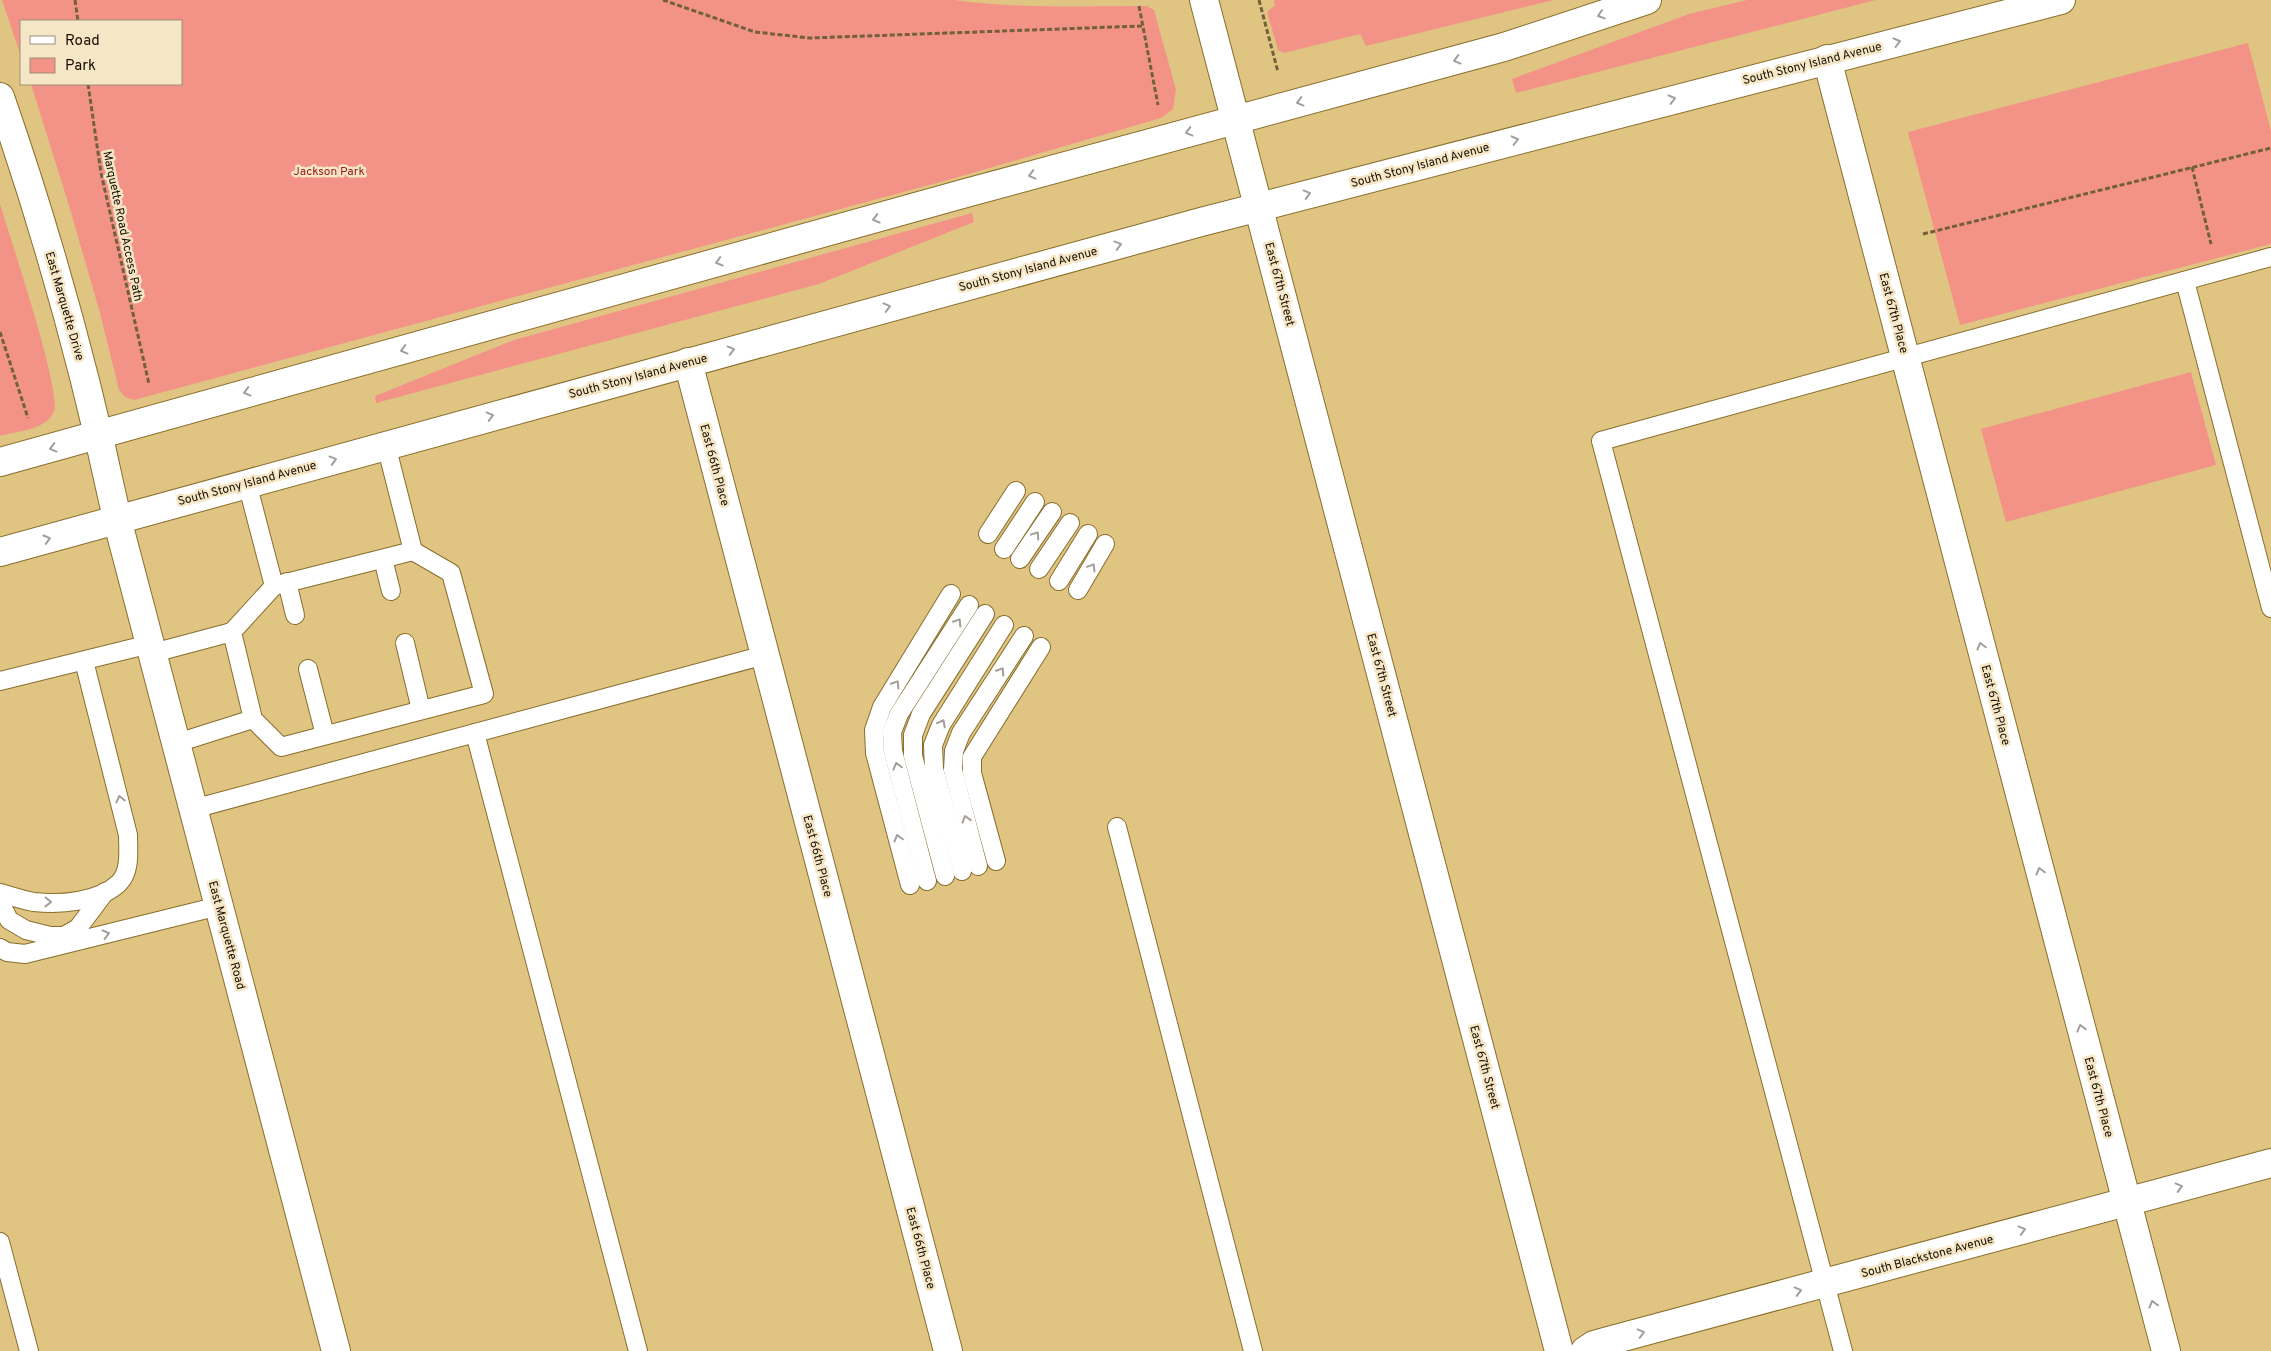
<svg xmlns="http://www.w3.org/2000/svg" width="2271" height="1351" font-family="Overpass,sans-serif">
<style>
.green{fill:#f39388}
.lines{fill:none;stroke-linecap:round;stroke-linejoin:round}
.lane-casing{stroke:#896e2c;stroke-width:20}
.street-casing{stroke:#896e2c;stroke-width:30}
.secondary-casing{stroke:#896e2c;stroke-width:30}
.highway-casing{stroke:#896e2c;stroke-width:30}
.path{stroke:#72603b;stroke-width:3;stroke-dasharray:5 2.5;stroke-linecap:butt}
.lane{stroke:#fff;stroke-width:18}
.street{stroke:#fff;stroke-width:28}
.secondary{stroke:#fff;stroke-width:28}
.highway{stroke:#fff;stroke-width:28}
.oneway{stroke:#a29e99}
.labels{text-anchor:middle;stroke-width:5;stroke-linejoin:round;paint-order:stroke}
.street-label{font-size:12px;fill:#170d00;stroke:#f5e6c6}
.park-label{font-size:12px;fill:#93201e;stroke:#f5e6c6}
</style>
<rect width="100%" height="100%" fill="#e0c482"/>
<!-- green -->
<g class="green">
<path d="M2,0H954C1018,9 1082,6 1147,6L1154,10L1176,90L1173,109L1161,118L955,178L134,400L125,397L119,390L100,313L70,209L31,84H181V21H21V56Z"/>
<polygon points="1274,0 1554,0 1366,46 1360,34 1284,53 1278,50 1267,12 1275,5"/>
<polygon points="1747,0 1876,0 1516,93 1512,79 1689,14"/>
<polygon points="2248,43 2271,131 2271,244 1960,325 1908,132"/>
<path d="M0,204C9,235 62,391 54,411C47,430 17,431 0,436Z"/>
<polygon points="972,213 974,222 819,284 376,403 375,396 514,340"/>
<polygon points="2191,372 2216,465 2006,522 1981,429"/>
</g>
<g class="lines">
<defs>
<g id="lane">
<polyline points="2185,281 2271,608"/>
<polyline points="247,483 274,586 232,632 253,719 281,747 484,694 451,573 413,551 386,445"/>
<polyline points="988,534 1016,491"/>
<polyline points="1004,549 1035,502"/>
<polyline points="383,559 391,591"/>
<polyline points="1020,559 1052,512"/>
<polyline points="1039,569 1070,523"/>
<polyline points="1059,581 1088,534"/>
<polyline points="287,582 295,615"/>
<polyline points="274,586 413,551"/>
<polyline points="1078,590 1105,544"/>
<polyline points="405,643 421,710"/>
<polyline points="153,653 232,632"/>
<polyline points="308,669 325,735"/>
<polyline points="0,681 150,644"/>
<polyline points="475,733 638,1351"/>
<polyline points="177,743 253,719"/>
<polyline points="193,809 765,655"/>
<polyline points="1117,827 1253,1351"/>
<polyline points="996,861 972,773 972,757 1041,647"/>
<polyline points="978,866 953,770 954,751 961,733 1024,636"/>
<polyline points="962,871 934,769 933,745 941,725 1004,625"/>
<polyline points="945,876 913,756 913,735 921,714 985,614"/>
<polyline points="927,881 893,751 892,732 899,714 969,605"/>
<polyline points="910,885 875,753 874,730 882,707 951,594"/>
<path d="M0,893C11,896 22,900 34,902C60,905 99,902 119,883C131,871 128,850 128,835L84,661"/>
<polyline points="0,902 9,920 26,930 50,936 64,936 78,928 105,892"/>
<polyline points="0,948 7,952 25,954 219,906"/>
<polyline points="0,1242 29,1351"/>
<polyline points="1843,1351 1601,441 2271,257"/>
</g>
<g id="street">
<polyline points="1827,59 2166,1351"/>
<polyline points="688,362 948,1351"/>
<polyline points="1585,1351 1594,1345 1612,1340 2271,1163"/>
</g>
<g id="secondary">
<polyline points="1204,0 1559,1351"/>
<path d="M0,97C48,235 87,376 117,519L336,1351"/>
<polyline points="0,462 966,193 1504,47 1647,0"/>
</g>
<polyline id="highway" points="0,552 1201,222 2061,0"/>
</defs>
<!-- lane casing -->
<use href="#lane" class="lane-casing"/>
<!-- street casing -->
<use href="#street" class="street-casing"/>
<!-- secondary casing -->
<use href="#secondary" class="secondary-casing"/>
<!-- highway casing -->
<use href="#highway" class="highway-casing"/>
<!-- path -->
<g class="path">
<polyline points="75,0 78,21"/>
<polyline points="663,0 755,32 810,38 1142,26"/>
<polyline points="1259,0 1278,72"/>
<polyline points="1139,6 1158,105"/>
<polyline points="88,84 101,173 149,384"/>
<polyline points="2192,167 2211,244"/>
<polyline points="1923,234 2271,148"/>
<polyline points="0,332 28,418"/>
</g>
<!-- lane -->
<use href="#lane" class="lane"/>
<!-- street -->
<use href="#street" class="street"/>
<!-- secondary -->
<use href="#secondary" class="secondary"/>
<!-- highway -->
<use href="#highway" class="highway"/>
</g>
<!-- one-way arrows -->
<defs><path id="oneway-chevron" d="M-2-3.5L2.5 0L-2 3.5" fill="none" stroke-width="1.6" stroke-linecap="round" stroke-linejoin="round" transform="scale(1.25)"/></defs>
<g class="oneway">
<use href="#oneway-chevron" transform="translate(1601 15) rotate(162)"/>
<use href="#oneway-chevron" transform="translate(1897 42) rotate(-14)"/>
<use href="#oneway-chevron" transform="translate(1457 60) rotate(165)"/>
<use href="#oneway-chevron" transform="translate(1672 99) rotate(-14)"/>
<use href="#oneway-chevron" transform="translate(1300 102) rotate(165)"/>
<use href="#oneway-chevron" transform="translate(1189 132) rotate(165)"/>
<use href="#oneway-chevron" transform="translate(1515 140) rotate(-14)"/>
<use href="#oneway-chevron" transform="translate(1032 175) rotate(165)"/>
<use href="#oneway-chevron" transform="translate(1307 194) rotate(-15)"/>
<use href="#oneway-chevron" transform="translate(876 219) rotate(164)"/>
<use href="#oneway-chevron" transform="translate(1118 245) rotate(-15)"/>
<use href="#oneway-chevron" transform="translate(719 262) rotate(164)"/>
<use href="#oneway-chevron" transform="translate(887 307) rotate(-15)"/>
<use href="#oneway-chevron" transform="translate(404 350) rotate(165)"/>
<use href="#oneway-chevron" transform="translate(731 350) rotate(-15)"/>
<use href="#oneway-chevron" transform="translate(247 392) rotate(165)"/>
<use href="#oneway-chevron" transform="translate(490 416) rotate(-15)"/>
<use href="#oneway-chevron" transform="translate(53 448) rotate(165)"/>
<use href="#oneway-chevron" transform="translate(333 460) rotate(-15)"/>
<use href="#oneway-chevron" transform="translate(1036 535) rotate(-56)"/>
<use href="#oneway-chevron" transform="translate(47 539) rotate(-16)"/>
<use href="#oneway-chevron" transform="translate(1092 567) rotate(-59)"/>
<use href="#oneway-chevron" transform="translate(958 622) rotate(-57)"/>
<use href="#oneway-chevron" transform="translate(1981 646) rotate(-105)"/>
<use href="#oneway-chevron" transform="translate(1001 671) rotate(-57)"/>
<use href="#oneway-chevron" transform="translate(896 684) rotate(-58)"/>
<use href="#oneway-chevron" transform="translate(942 723) rotate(-62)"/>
<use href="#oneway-chevron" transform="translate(897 766) rotate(-105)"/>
<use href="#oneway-chevron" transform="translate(120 799) rotate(-103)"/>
<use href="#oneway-chevron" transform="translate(966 819) rotate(-105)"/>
<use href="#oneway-chevron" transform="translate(898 838) rotate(-105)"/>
<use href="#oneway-chevron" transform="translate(2040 871) rotate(-105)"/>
<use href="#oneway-chevron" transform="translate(48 902) rotate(1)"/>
<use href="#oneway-chevron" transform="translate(106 934) rotate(-14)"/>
<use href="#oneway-chevron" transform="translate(2081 1028) rotate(-105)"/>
<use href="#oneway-chevron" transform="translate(2179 1187) rotate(-15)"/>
<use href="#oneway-chevron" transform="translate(2022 1230) rotate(-15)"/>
<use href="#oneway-chevron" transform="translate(1798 1291) rotate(-15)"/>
<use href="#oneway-chevron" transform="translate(2153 1304) rotate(-105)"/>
<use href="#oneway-chevron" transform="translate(1641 1333) rotate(-15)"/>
</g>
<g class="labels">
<!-- street labels -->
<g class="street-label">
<text transform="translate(1812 63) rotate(-14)" y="4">South Stony Island Avenue</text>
<text transform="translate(1420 165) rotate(-15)" y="4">South Stony Island Avenue</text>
<text transform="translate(123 226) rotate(78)" y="4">Marquette Road Access Path</text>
<text transform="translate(1028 269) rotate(-15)" y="4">South Stony Island Avenue</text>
<text transform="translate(1280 284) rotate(75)" y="4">East 67th Street</text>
<text transform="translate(65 306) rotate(74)" y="4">East Marquette Drive</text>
<text transform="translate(1894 313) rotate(75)" y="4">East 67th Place</text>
<text transform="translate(638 376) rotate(-15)" y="4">South Stony Island Avenue</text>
<text transform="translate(715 465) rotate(75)" y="4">East 66th Place</text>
<text transform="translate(247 483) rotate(-15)" y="4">South Stony Island Avenue</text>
<text transform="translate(1382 675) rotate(75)" y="4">East 67th Street</text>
<text transform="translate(1996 705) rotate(75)" y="4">East 67th Place</text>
<text transform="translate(818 856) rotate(75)" y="4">East 66th Place</text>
<text transform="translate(227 935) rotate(75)" y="4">East Marquette Road</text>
<text transform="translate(1485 1067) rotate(75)" y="4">East 67th Street</text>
<text transform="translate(2099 1097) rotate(75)" y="4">East 67th Place</text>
<text transform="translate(921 1248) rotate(75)" y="4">East 66th Place</text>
<text transform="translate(1927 1256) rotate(-15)" y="4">South Blackstone Avenue</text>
</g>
<!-- park labels -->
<g class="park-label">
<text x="329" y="175">Jackson Park</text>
</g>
</g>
<!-- legend -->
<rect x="20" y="20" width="162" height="65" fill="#f5e6c6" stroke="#9c8f77"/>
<rect x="30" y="36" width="25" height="8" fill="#ffffff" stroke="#9c8f77"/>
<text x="65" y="45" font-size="15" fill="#170d00">Road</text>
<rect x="30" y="58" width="25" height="15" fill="#f39388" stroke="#9c8f77"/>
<text x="65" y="70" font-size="15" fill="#170d00">Park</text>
</svg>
